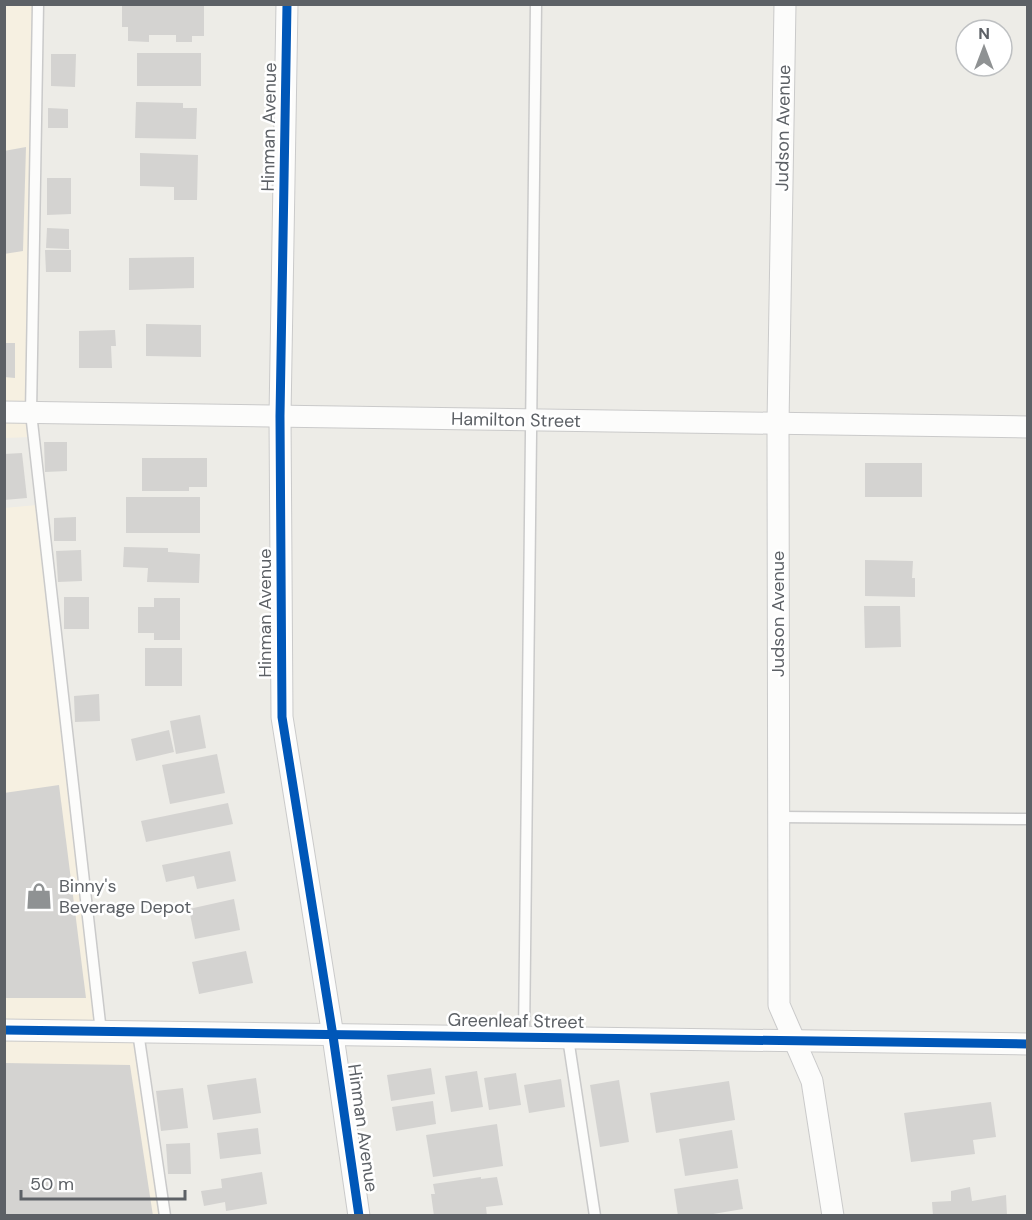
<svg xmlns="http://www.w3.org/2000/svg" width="1032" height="1220" font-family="'DM Sans',sans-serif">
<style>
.commercial{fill:#f6f0e1}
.building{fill:#d4d3d1}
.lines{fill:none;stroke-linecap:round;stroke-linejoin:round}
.lane-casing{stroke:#cacaca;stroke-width:13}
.street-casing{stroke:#cacaca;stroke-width:23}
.lane{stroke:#fcfcfb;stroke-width:10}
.street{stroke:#fcfcfb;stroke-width:21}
.cycleway-casing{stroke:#fff;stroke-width:13}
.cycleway{stroke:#0057b8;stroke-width:9}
.labels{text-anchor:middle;stroke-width:5;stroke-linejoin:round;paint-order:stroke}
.street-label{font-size:18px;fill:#5d6166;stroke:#fff}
.poi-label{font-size:18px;fill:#5d6166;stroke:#fff;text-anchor:start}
</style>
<rect width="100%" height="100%" fill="#edece7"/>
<!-- commercial -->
<g class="commercial">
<polygon points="4,5 35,5 31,437 5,438"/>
<polygon points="37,505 97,1036 134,1036 160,1215 5,1215 4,508"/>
</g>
<!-- building -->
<g class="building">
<polygon points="122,4 204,6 204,36 192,36 192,42 176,42 176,35 149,35 149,42 128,41 128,27 122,27"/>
<rect x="137" y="53" width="64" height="33"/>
<polygon points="51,54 76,54 75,87 51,86"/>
<polygon points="136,102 183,103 183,108 197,108 196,139 135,138"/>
<polygon points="48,108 68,109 68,128 48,128"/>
<polygon points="26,147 23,251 4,254 4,151"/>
<polygon points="140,153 198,155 197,200 174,200 174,187 140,186"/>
<polygon points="47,178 71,178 71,214 47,215"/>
<polygon points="47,228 69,229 69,249 46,248"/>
<polygon points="45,250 71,250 71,272 46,272"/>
<polygon points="194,257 194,288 129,290 129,258"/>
<polygon points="146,324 201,325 201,357 146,356"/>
<polygon points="115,330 116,346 111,346 112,368 79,368 79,331"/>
<polygon points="4,343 15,343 15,378 4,377"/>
<polygon points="44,442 67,442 67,471 45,472"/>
<polygon points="22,453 27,498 4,500 4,454"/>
<polygon points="142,458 207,458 207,487 189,487 189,491 142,491"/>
<rect x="865" y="463" width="57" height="34"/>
<rect x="126" y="497" width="74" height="36"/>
<polygon points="76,517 76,541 54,541 54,518"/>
<polygon points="124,547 168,548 168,552 200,554 199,583 147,582 148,568 123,567"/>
<polygon points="81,550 82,581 58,582 56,551"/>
<polygon points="865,560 913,561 912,578 915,578 915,597 865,596"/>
<rect x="64" y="597" width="25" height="32"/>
<polygon points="154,598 180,598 180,640 154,640 154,633 138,633 138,607 154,607"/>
<polygon points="864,606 900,606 901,647 865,648"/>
<rect x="145" y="648" width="37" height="38"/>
<polygon points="99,694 100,721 75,722 74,696"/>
<polygon points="200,715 206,748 176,754 170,721"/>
<polygon points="169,730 174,752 136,761 131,739"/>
<polygon points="217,754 225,793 170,804 162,765"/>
<polygon points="59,785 86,998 4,998 4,793"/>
<polygon points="228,803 233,824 146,842 141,821"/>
<polygon points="230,851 236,881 197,889 194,876 166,882 162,865"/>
<polygon points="234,899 240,930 195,939 189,909"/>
<polygon points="246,951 253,983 199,994 192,962"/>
<polygon points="4,1063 130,1065 153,1216 4,1216"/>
<polygon points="431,1068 435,1094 391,1101 387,1075"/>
<polygon points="477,1071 483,1107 451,1112 445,1076"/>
<polygon points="516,1073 521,1105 489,1110 484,1078"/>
<polygon points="256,1078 261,1113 213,1120 207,1085"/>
<polygon points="561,1079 565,1107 529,1113 524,1085"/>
<polygon points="619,1080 629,1142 600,1147 590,1085"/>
<polygon points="729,1081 735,1120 656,1133 650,1093"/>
<polygon points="183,1088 188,1128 161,1131 156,1091"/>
<polygon points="433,1101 436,1124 396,1131 392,1107"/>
<polygon points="991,1102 996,1137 973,1140 975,1154 911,1162 904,1113"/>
<polygon points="497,1124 503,1166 433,1177 426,1135"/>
<polygon points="258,1128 261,1154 220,1159 217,1133"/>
<polygon points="732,1130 738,1168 685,1176 679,1139"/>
<polygon points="190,1143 191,1174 168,1174 166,1144"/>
<polygon points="262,1172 267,1204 226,1211 225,1202 204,1206 201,1191 222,1188 221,1179"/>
<polygon points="481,1177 481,1179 497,1177 503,1205 486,1207 487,1216 434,1216 431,1194 435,1194 433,1184"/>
<polygon points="738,1179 743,1209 701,1216 678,1216 674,1189"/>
<polygon points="970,1187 972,1201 1006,1195 1007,1216 933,1216 932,1202 951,1201 951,1191"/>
</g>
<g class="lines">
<defs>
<g id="lane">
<polyline points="38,4 31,413 101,1032"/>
<polyline points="779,817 1028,819"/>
<polyline points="138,1032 165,1216"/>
<polyline points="524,1038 536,4"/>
<polyline points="568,1038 595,1216"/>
</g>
<g id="street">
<polyline points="287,4 280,416 282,717 333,1036 359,1216"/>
<polyline points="785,4 778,423 779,1005 812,1081 833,1216"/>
<polyline points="4,412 1028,427"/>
<polyline points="4,1030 1028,1044"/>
</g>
</defs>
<!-- lane casing -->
<use href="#lane" class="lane-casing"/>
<!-- street casing -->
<use href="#street" class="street-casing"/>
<!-- lane -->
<use href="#lane" class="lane"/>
<!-- street -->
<use href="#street" class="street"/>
<defs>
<g id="cycleway">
<polyline points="287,4 280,416 282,717 333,1036 359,1216"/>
<polyline points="4,1030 1028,1044"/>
</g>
</defs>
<!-- cycleway casing -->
<use href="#cycleway" class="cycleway-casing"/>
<!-- cycleway -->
<use href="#cycleway" class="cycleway"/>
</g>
<!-- icons -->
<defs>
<symbol id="shop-bare" viewBox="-9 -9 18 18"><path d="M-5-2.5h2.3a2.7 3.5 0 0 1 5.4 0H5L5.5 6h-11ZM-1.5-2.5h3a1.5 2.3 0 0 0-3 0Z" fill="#8f9293" stroke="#fff" stroke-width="2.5" paint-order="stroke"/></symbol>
</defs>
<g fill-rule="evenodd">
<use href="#shop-bare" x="20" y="877" width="38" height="38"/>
</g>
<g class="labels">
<!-- street labels -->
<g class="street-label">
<text transform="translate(269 127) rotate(-89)" y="6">Hinman Avenue</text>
<text transform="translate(783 128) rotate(-89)" y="6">Judson Avenue</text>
<text transform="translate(516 420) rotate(1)" y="6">Hamilton Street</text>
<text transform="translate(265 613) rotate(-90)" y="6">Hinman Avenue</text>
<text transform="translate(778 614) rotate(-90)" y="6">Judson Avenue</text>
<text transform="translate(516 1021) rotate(1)" y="6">Greenleaf Street</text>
<text transform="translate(363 1128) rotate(82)" y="6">Hinman Avenue</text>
</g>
<!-- poi labels -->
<g class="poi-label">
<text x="59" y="892">Binny's<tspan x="59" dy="21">Beverage Depot</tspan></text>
</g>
</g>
<!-- border -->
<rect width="1032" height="1220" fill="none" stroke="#5d6166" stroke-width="12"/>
<!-- north arrow -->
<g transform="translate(984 48)"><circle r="28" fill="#ffffff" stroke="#bec0c2" stroke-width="1.5"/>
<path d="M0-4.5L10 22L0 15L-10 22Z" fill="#8f9293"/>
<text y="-9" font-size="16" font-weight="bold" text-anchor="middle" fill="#5d6166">N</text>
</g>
<!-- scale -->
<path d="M21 1190v9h164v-9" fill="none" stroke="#5d6166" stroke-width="3"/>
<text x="30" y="1190" font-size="18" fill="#5d6166" stroke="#ffffff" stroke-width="4.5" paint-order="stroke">50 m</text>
</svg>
